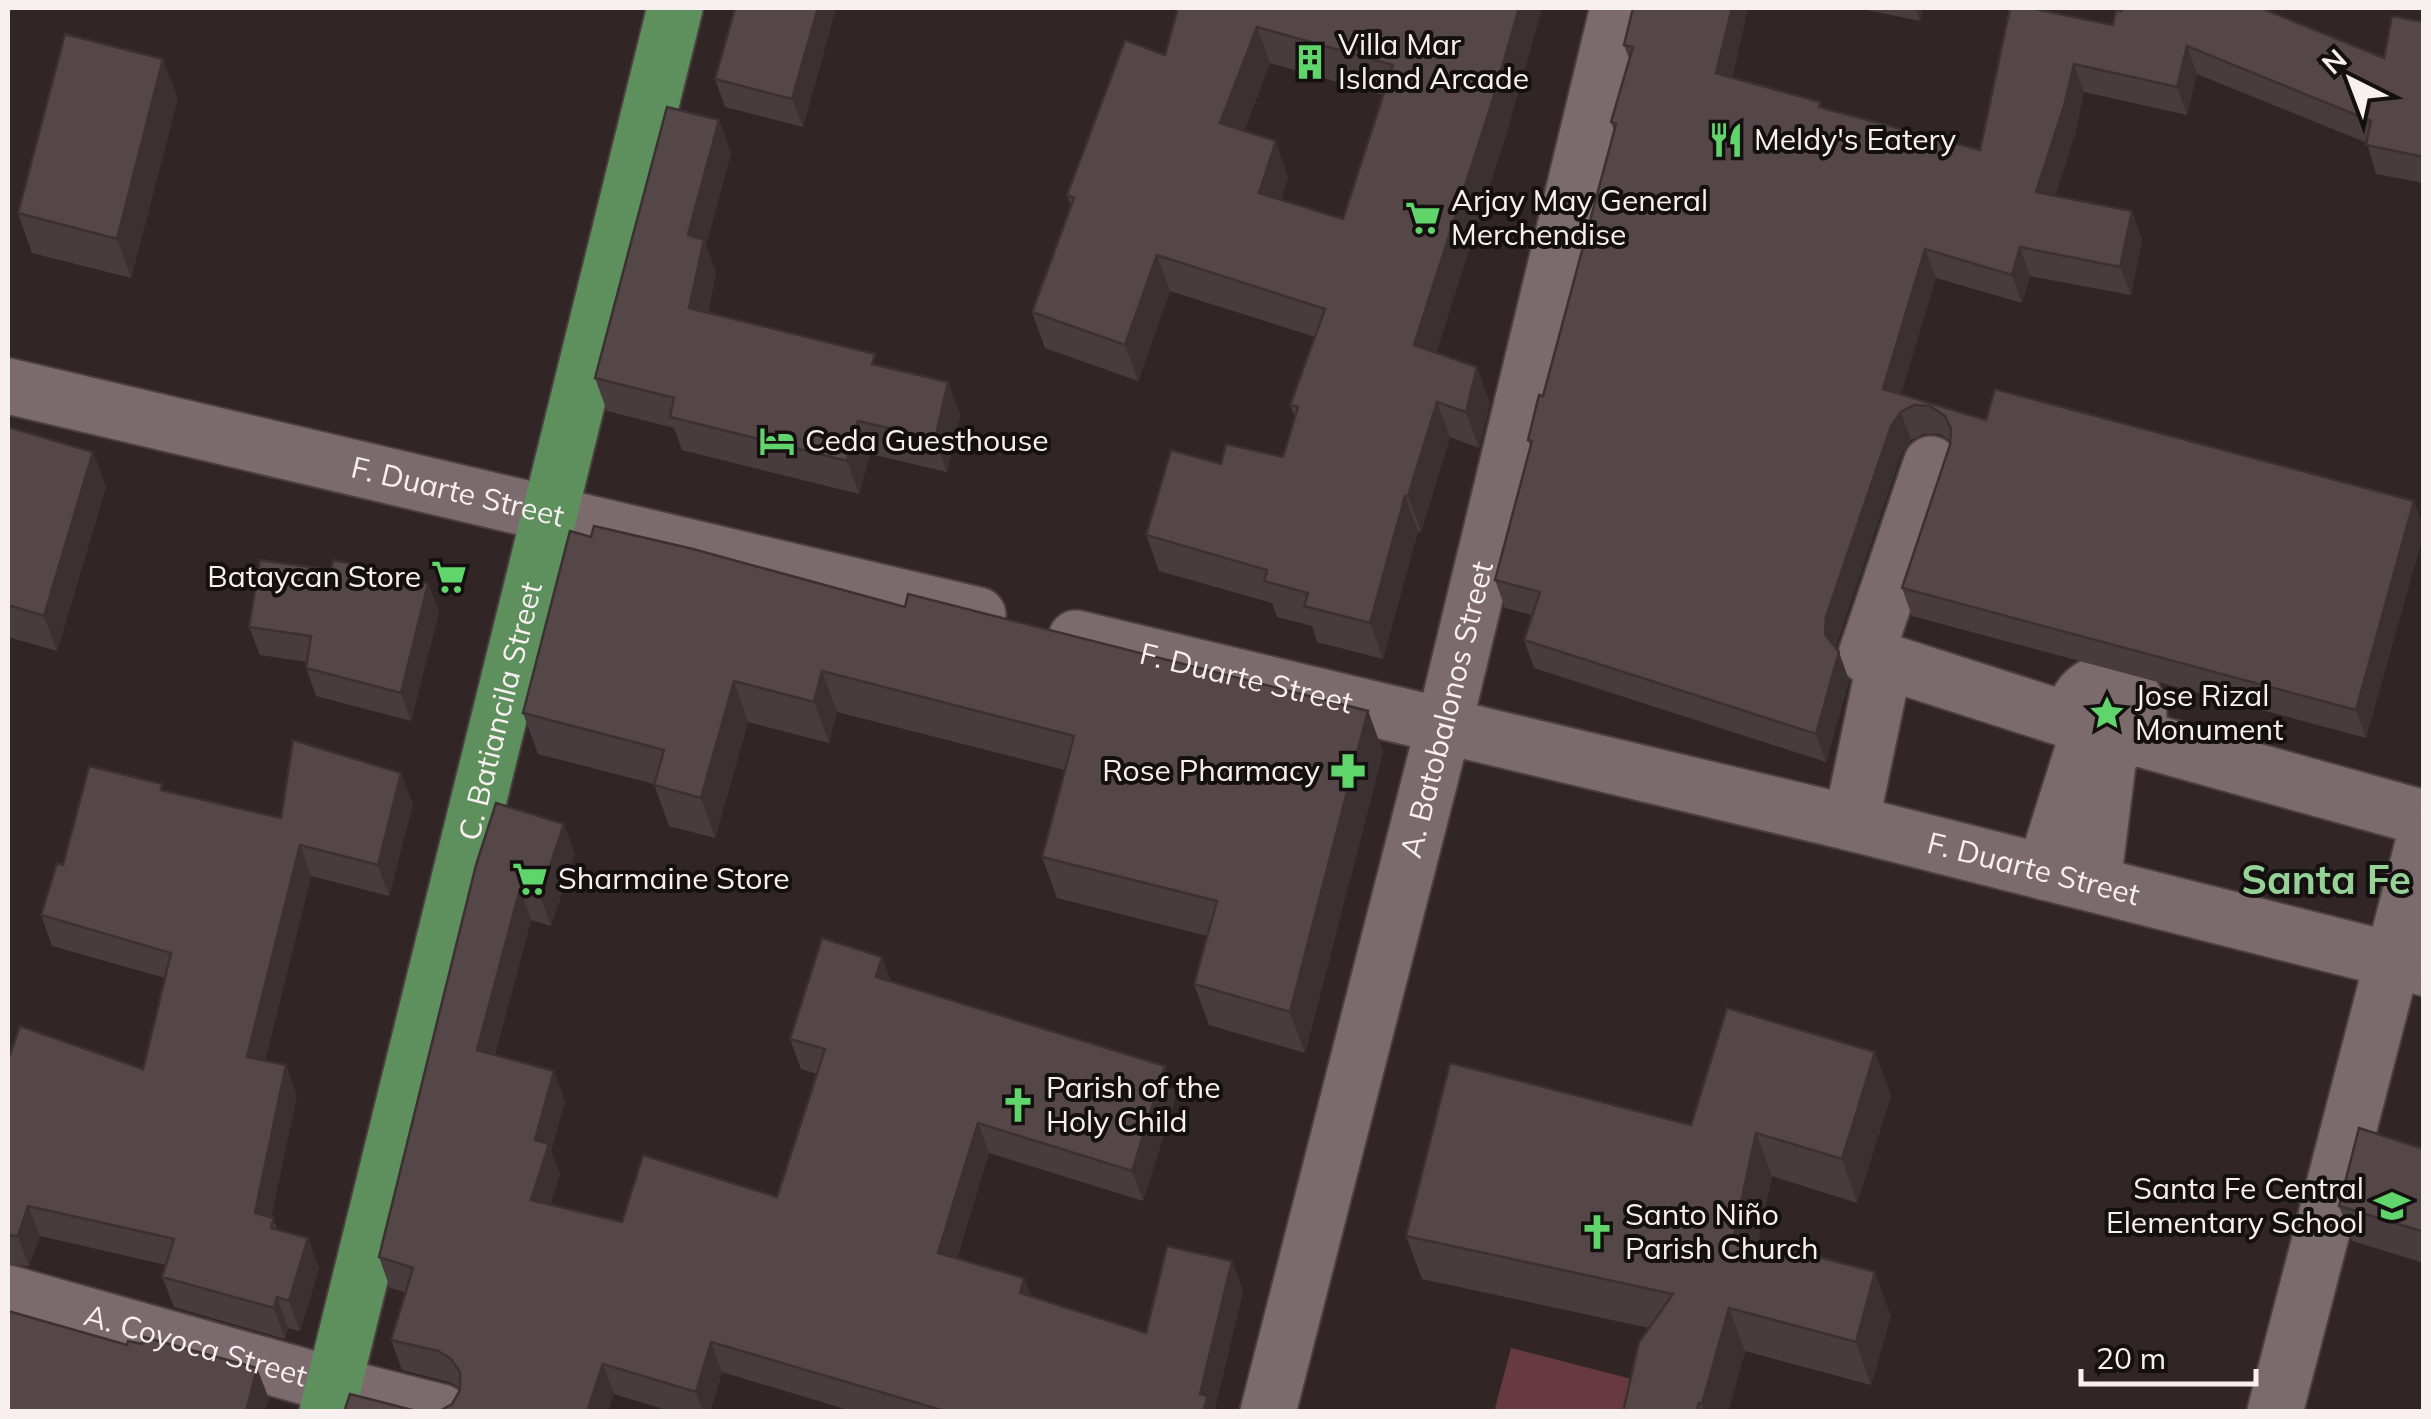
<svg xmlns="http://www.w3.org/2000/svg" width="2431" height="1419" font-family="Mulish,sans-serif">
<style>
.green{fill:#673941}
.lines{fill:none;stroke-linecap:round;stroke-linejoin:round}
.minor-casing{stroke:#4a4040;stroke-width:59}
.major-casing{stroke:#4a4040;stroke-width:59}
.minor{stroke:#7b6b6d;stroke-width:55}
.major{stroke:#5e905d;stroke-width:55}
.wall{fill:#493c3e;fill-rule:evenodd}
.shaded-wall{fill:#3c3132}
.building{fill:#554648;stroke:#3c3132;stroke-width:2.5;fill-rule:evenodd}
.labels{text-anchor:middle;stroke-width:8;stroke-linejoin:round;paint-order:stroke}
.poi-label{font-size:30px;fill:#f8eff0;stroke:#151010;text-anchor:start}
.street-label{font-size:30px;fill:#f8eff0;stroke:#151010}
.district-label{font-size:40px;font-weight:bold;fill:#96d198;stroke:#151010}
</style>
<rect width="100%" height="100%" fill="#312526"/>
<!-- green -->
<polygon class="green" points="1511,1348 1655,1385 1648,1411 1494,1412"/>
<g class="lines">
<defs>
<g id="minor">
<path id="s1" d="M8,386L978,615"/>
<polyline points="1931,464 1866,655 2074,722"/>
<path id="s2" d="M1076,638L1851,823L2424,968"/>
<circle cx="2107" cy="715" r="32"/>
<polyline points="2133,737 2424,818"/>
<polyline points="1851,823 1885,661"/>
<polyline points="2044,872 2086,740"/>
<polyline points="2093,883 2110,748"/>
<path id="s3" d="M8,1293L334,1385L441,1412"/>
<path id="s4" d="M1268,1412L1444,725L1618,8"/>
<polyline points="2275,1412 2424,840"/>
</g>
<g id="major">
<path id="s5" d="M327,1412L675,8"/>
</g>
</defs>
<!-- minor casing -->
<use href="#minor" class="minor-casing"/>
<!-- major casing -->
<use href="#major" class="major-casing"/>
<!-- minor -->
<use href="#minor" class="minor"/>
<!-- major -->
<use href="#major" class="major"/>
</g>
<!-- wall -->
<g class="wall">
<polygon points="836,8 803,127 725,107 715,79"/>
<path d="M1178,8H1542L1506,135L1436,353L1490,403L1479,448L1450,437L1421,532L1418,531L1383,659L1317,642L1312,626L1277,617L1272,603L1159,571L1146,535L1221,464L1283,457L1295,417L1290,405L1315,337L1170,291L1138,381L1045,348L1032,312L1071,206L1067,195L1165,55ZM1270,63L1383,95L1343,219L1281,200L1288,177L1244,131Z"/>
<polygon points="1748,8 1732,78 1820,102 1822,108 1980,150 2113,25 2384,58 2424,22 2424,183 2376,174 2367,143 2197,74 2187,115 2084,92 2075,134 2055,196 2132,211 2142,239 2131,295 2030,276 2022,303 1936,278 1900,394 1986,420 2414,501 2424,532 2366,738 1912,616 1902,588 1950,445 1951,441 1940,434 1924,434 1911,440 1901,454 1836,645 1836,649 1849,680 1826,762 1534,668 1524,640 1532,615 1505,608 1495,580 1530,446 1528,440 1543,396 1614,131 1611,122 1629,59 1624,45"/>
<polygon points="1857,8 1923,8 1920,21"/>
<polygon points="178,98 131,278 32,253 18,213"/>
<polygon points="719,120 731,153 706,245 716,272 708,313 879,366 948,382 960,415 947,472 870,454 859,494 682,450 674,428 607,411 595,378"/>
<polygon points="8,427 93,452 106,487 57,651 8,637"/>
<polygon points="591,537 1368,711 1383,752 1305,1053 1209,1025 1194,984 1207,936 1057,898 1042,857 1065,770 837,712 829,743 748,722 715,838 669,826 654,784 538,754 523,713"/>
<polygon points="428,584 439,612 411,721 316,696 306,668 307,662 260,655 249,627"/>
<polygon points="165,791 281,818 413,804 389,896 311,876 265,1060 297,1095 271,1217 278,1230 308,1238 319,1269 300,1331 288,1328 285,1339 174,1307 162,1277 166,1265 40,1236 29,1266 8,1264 8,1060 143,1069 165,978 52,946 41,915 63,865"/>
<polygon points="575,854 551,926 531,920 495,1055 565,1101 551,1151 560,1174 550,1205 622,1222 777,1197 817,1074 801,1069 790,1039 882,957 891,982 1176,1096 1143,1201 989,1153 957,1258 1024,1278 1031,1296 1146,1333 1232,1261 1243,1291 1214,1412 855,1412 722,1372 710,1412 673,1412 614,1394 452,1404 460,1388 449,1382 402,1370 391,1340 405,1292 390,1288 379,1257 476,865"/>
<polygon points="1875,1052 1891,1096 1857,1203 1772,1176 1758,1240 1891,1316 1871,1385 1745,1351 1728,1412 1623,1412 1649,1328 1422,1279 1406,1236"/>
<polygon points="2424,1149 2424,1263 2352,1241 2339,1206"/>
</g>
<!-- shaded-wall -->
<g class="shaded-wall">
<polygon points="818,8 836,8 803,127 792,99"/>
<polygon points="1519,8 1542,8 1506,135 1427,381 1414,345"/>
<polygon points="1732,8 1748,8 1727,101 1716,73"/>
<polygon points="1915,8 1923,8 1920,21"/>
<polygon points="1257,27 1270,63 1233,159 1220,123"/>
<polygon points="2187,46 2197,74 2187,115 2177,87"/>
<polygon points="163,59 178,98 131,278 117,239"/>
<polygon points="2074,64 2084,92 2075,134 2047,221 2036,192"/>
<polygon points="719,120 731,153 706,245 716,272 701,341 689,308 688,235"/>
<polygon points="1276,141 1288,177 1272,228 1259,193"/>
<polygon points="2132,211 2142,239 2131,295 2120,267"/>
<polygon points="2020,247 2030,276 2022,303 2012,275"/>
<polygon points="1925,249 1936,278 1894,418 1883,389"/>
<polygon points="1157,255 1170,291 1138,381 1125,345"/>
<polygon points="1477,367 1490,403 1479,448 1466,412"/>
<polygon points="948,382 960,415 947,472 935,439"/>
<polygon points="1437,402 1450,437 1421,532 1408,496"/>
<polygon points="1901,412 1911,440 1901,454 1836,645 1836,662 1825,634 1826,617 1891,426"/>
<polygon points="858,421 870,454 859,494 847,461"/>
<polygon points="93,452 106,487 57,651 44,616"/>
<polygon points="1405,496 1418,531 1383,659 1370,623"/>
<polygon points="2414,501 2424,532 2366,738 2356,710"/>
<polygon points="428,584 439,612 411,721 401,693"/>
<polygon points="1839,652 1849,680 1826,762 1816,734"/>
<polygon points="822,671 837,712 829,743 814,702"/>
<polygon points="734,681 748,722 715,838 701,798"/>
<polygon points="1368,711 1383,752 1305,1053 1290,1012"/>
<polygon points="401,773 413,804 389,896 378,865"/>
<polygon points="564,824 575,854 551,926 540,896"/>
<polygon points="300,845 311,876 258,1087 247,1057"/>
<polygon points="520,889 531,920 488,1081 477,1050"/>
<polygon points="882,957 893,987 876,977"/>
<polygon points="1875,1052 1891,1096 1857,1203 1842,1159"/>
<polygon points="286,1065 297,1095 266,1243 255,1213"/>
<polygon points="1165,1066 1176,1096 1143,1201 1132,1171"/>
<polygon points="554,1071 565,1101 551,1151 560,1174 542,1231 531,1200 535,1140"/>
<polygon points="978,1123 989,1153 949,1283 938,1253"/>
<polygon points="1756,1133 1772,1176 1749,1277 1734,1234"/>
<polygon points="28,1206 40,1236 29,1266 18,1236"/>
<polygon points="308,1238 319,1269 300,1331 289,1301"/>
<polygon points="1232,1261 1243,1291 1214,1412 1203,1412 1200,1394"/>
<polygon points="1875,1272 1891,1316 1871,1385 1856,1342"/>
<polygon points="1024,1278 1035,1308 1020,1293"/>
<polygon points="277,1297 288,1328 285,1339 274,1308"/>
<polygon points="1729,1308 1745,1351 1728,1412 1704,1412 1702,1404"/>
<polygon points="711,1342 722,1372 710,1412 703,1412 696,1392"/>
<polygon points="603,1364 614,1394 608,1412 587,1412"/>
<polygon points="257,1368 269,1399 265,1412 246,1412"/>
</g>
<!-- building -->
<g class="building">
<polygon points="735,8 818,8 792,99 715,79"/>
<path d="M1178,8H1519L1493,99L1414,345L1477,367L1466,412L1437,402L1408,496H1405L1370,623L1304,606L1308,593L1264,581L1267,570L1146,535L1171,450L1221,464L1226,444L1283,457L1298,407L1290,405L1325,309L1157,255L1125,345L1032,312L1074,198L1067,195L1125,40L1165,55ZM1257,27L1393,65L1343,219L1259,193L1276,141L1220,123Z"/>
<polygon points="1633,8 1732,8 1716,73 1820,102 1819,107 1980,150 2010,8 2030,8 2113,25 2116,10 2121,11 2122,8 2261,8 2384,58 2392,16 2424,22 2424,157 2366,145 2371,121 2187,46 2177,87 2074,64 2064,106 2036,192 2132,211 2120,267 2020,247 2012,275 1925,249 1883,389 1986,420 1995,389 2414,501 2356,710 1902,588 1950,445 1951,429 1945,416 1930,406 1914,405 1901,412 1891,426 1826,617 1825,634 1839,652 1816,734 1524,640 1540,592 1495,580 1532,441 1528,440 1539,395 1543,396 1616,124 1611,122 1633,47 1624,45"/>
<polygon points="65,34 163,59 117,239 18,213"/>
<polygon points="667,107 719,120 688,235 704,240 689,308 875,354 872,364 948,382 935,439 858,421 847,461 670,417 674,398 595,378"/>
<polygon points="8,427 93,452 44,616 8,605"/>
<polygon points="594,526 693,549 905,607 908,594 1368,711 1290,1012 1194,984 1217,901 1042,857 1074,736 822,671 814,702 734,681 701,798 654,785 664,750 523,713 570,531 591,537"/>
<polygon points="260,560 331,570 333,560 389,571 428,584 401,693 306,668 311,636 249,627"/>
<polygon points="293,740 401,773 378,865 300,845 247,1057 286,1065 255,1213 274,1218 271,1228 308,1238 289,1301 277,1297 274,1308 162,1277 174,1239 28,1206 18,1236 8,1235 8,1060 20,1026 143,1069 171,953 41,915 57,863 63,865 89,766 162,784 161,790 281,818"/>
<polygon points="496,803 564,824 540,896 520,889 477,1050 554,1071 535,1140 549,1144 531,1200 622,1222 643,1155 777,1197 825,1049 790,1039 822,938 882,957 876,977 1165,1066 1132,1171 978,1123 938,1253 1024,1278 1020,1293 1146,1333 1167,1246 1232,1261 1200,1394 1208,1396 1203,1412 948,1412 711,1342 696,1392 603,1364 587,1412 438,1412 452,1404 460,1390 460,1372 451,1359 438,1351 391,1340 413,1268 379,1257 476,865"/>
<polygon points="1727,1008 1875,1052 1842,1159 1756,1133 1734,1234 1875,1272 1856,1342 1729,1308 1702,1404 1699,1403 1696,1412 1623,1412 1639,1342 1673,1294 1406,1236 1450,1063 1691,1125"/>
<polygon points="2359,1128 2424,1149 2424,1232 2339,1206"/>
<polygon points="8,1311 127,1345 128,1341 142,1344 144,1337 257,1368 246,1412 8,1412"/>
<polygon points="350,1394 420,1412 344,1412"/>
</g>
<!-- icons -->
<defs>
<symbol id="building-bare" viewBox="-9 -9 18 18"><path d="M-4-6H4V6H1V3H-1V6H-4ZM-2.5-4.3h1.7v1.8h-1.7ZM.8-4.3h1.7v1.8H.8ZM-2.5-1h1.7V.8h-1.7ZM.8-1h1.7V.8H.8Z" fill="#60d56b" stroke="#151010" stroke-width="2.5" paint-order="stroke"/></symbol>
<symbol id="restaurant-bare" viewBox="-9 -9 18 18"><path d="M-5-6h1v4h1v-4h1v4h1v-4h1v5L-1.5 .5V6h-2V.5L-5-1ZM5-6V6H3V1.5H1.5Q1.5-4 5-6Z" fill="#60d56b" stroke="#151010" stroke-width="2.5" paint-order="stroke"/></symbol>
<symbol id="supermarket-bare" viewBox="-9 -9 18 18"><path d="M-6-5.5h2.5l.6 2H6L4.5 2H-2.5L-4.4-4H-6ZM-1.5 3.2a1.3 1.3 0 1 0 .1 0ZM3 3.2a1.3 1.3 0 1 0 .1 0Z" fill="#60d56b" stroke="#151010" stroke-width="2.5" paint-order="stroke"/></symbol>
<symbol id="hotel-bare" viewBox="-9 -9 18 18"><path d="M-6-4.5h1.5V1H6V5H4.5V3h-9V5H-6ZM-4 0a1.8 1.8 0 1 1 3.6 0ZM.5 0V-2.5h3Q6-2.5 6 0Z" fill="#60d56b" stroke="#151010" stroke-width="2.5" paint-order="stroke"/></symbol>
<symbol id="sight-bare" viewBox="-9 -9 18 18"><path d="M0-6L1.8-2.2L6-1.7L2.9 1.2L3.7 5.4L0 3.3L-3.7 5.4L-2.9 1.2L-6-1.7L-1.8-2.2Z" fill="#60d56b" stroke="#151010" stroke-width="2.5" paint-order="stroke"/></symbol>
<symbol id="pharmacy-bare" viewBox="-9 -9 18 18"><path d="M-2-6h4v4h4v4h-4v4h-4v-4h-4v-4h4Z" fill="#60d56b" stroke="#151010" stroke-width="2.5" paint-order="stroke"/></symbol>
<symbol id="church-bare" viewBox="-9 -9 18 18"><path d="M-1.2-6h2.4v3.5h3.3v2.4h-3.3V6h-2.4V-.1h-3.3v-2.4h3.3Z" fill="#60d56b" stroke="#151010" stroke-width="2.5" paint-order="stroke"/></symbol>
<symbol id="school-bare" viewBox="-9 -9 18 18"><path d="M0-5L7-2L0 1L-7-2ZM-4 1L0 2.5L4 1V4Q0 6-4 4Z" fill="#60d56b" stroke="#151010" stroke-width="2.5" paint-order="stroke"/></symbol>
</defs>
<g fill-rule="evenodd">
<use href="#building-bare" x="1285" y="37" width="50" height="50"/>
<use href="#restaurant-bare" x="1701" y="115" width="50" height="50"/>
<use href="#supermarket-bare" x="1398" y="193" width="50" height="50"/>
<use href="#hotel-bare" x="752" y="416" width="50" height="50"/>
<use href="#supermarket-bare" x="424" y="552" width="50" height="50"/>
<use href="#sight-bare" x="2082" y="688" width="50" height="50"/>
<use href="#pharmacy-bare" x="1323" y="746" width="50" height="50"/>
<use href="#supermarket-bare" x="505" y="854" width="50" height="50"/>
<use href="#church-bare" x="993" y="1080" width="50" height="50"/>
<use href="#school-bare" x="2367" y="1181" width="50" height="50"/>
<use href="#church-bare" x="1572" y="1207" width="50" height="50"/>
</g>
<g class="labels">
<!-- poi labels -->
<g class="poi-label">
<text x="1338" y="55">Villa Mar<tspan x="1338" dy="34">Island Arcade</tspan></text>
<text x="1754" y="150">Meldy's Eatery</text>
<text x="1451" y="211">Arjay May General<tspan x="1451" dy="34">Merchendise</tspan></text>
<text x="805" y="451">Ceda Guesthouse</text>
<text x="421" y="587" text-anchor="end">Bataycan Store</text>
<text x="2135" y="706">Jose Rizal<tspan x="2135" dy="34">Monument</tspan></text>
<text x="1320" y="781" text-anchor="end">Rose Pharmacy</text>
<text x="558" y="889">Sharmaine Store</text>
<text x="1046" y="1098">Parish of the<tspan x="1046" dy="34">Holy Child</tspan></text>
<text x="2364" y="1199" text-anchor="end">Santa Fe Central<tspan x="2364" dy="34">Elementary School</tspan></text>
<text x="1625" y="1225">Santo Niño<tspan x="1625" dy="34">Parish Church</tspan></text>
</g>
<!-- street labels -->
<g class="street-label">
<text dy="10" stroke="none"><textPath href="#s1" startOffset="462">F. Duarte Street</textPath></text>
<text dy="10" stroke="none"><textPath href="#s2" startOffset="175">F. Duarte Street</textPath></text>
<text dy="10" stroke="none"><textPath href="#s5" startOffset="722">C. Batiancila Street</textPath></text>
<text dy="10" stroke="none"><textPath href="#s4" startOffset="725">A. Batobalonos Street</textPath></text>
<text dy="10" stroke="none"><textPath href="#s2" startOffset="985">F. Duarte Street</textPath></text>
<text dy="10" stroke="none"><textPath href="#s3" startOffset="195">A. Coyoca Street</textPath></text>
</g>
<!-- district labels -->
<g class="district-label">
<text x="2326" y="894">Santa Fe</text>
</g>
</g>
<!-- border -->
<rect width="2431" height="1419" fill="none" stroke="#f8eff0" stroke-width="20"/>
<!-- north arrow -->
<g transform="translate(2351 80) rotate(318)" stroke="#151010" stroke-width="8" paint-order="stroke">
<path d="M0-8L18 38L0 25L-18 38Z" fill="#f8eff0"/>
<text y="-15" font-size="28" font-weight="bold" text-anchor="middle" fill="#f8eff0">N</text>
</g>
<!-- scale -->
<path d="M2081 1369v15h175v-15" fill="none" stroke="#f8eff0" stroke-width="5"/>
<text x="2096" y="1369" font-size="30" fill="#f8eff0" stroke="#151010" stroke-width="8" paint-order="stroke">20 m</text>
</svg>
